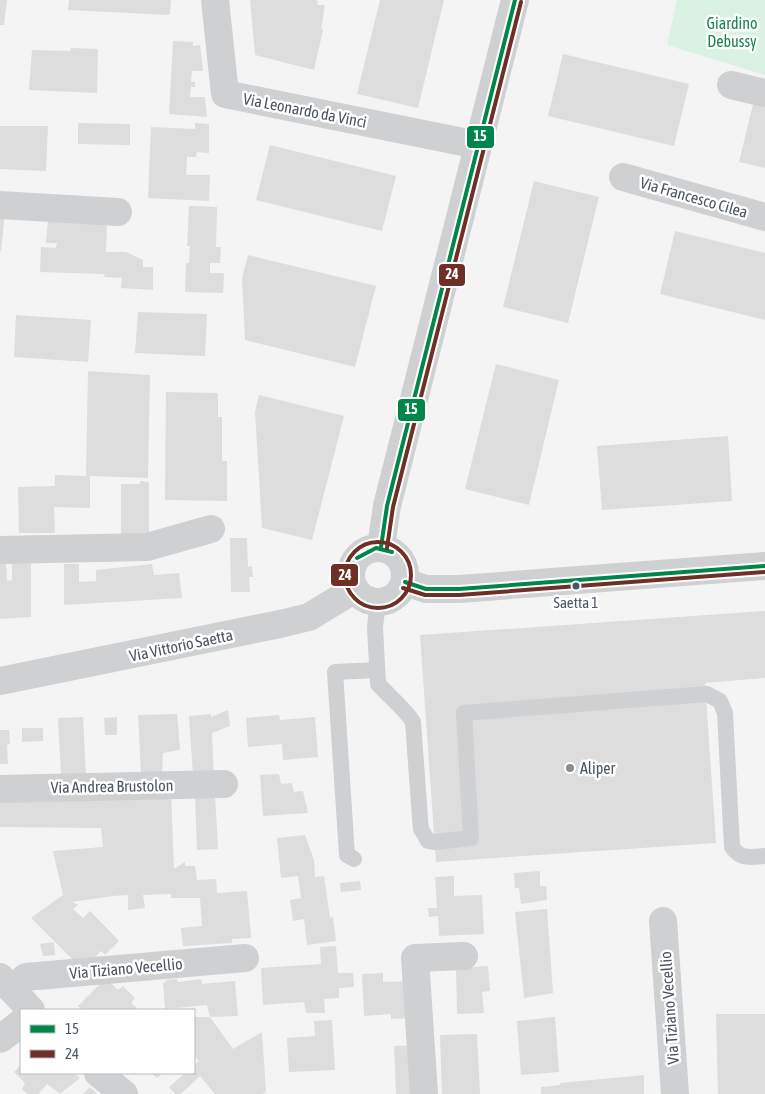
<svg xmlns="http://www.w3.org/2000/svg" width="765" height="1094" font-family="'Asap Condensed',sans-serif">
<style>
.green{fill:#d9f2e3}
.building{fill:#ddddde}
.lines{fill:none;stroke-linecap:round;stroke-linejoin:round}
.lane{stroke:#ced0d2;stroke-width:16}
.street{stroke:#ced0d2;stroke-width:28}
.bus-1-casing{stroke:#fff;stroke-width:8}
.bus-2-casing{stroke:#fff;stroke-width:8}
.bus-1{stroke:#00854a;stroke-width:4}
.bus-2{stroke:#6f2f26;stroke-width:4}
.bus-dot{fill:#4a5661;stroke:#fff;stroke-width:2}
.poi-dot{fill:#868d94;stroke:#fff;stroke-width:2}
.labels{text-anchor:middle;stroke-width:5;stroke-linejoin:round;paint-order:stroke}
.bus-label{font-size:15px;fill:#4a5661;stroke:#fff}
.park-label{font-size:16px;fill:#17864f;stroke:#fff}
.street-label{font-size:16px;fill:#4a5661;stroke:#fff}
.poi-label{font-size:16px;fill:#4a5661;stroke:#fff;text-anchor:start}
.line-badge{stroke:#fff;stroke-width:2}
.badge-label{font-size:14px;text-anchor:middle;font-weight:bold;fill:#fff}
</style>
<rect width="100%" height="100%" fill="#f4f4f4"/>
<!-- green -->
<polygon class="green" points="677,0 765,0 765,75 667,45"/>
<!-- building -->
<g class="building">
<polygon points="0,0 7,0 4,25 0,25"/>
<polygon points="69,0 171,0 170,13 169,15 68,10"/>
<polygon points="250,0 317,0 318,5 325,5 321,29 323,30 314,70 255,55"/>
<polygon points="380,0 444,0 418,108 357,94"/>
<polygon points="173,41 193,42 193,46 200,45 203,71 192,71 191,82 195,82 195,87 191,87 190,97 205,97 207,117 169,114"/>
<polygon points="71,48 98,49 97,93 29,90 32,50 70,51"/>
<polygon points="563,54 689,84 674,146 548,116"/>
<polygon points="754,100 765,103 765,168 739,162"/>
<polygon points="78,123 130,124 130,145 78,144"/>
<polygon points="195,123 209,124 209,153 197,152 196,157 187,157 186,175 210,175 209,201 148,198 151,127 195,129"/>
<polygon points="0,126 48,126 46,171 0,169"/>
<polygon points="270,145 396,176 382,231 256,200"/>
<polygon points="534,181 599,197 568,323 503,307"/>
<polygon points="189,206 217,207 216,247 221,247 220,263 210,263 210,273 224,273 223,293 185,292 186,263 189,263 190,246 187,246"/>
<polygon points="0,212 5,212 1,251 0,251"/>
<polygon points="48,221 107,223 106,252 126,252 143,260 143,267 153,267 153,290 121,288 122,278 104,277 105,274 40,272 41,247 56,248 57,243 46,243"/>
<polygon points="675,231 765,253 765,320 660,294"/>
<polygon points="248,255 376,286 355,367 245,340 242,278"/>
<polygon points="138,312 207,314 205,356 135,353"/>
<polygon points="16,315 91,320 88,362 14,357"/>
<polygon points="496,364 559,380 529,505 465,489"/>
<polygon points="88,371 150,375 148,478 90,476 90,508 54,507 55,533 19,533 18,487 55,486 55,475 86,476"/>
<polygon points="166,392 218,393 218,417 222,417 222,461 227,461 227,501 165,500"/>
<polygon points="259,395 344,416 312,540 262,528 255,412"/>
<polygon points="728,436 732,501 602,510 597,446"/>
<polygon points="140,481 149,482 149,535 121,535 121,484 140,484"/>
<polygon points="230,538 247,538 248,567 252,566 253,577 249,577 250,592 231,592"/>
<polygon points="0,558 6,558 7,581 12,580 12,558 31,558 31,617 0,619"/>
<polygon points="64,564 79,564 79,582 96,581 96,570 152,564 154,575 179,573 182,598 64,605"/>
<polygon points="765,611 765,678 705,683 716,843 436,862 420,635"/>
<polygon points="228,710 230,726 212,733 214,774 193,775 189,716 211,714 211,717"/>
<polygon points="177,714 180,750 163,753 162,773 141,774 138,715"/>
<polygon points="279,715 280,720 315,717 318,757 283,760 282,744 248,747 246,718"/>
<polygon points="83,717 86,774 61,775 58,718"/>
<polygon points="117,717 117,735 105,735 104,718"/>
<polygon points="22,728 43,728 43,741 22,742"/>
<polygon points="0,730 9,730 10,744 7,745 8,764 0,764"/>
<polygon points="279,774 281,784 292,783 294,792 303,791 308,813 263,816 260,775"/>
<polygon points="171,792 174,869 185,862 185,866 195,866 197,880 216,879 217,893 247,891 251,938 232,939 232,943 183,946 181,928 202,926 200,898 171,898 171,894 143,895 145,908 128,910 128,895 113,896 72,902 78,905 73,909 83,918 90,911 119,941 105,955 101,951 93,959 92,957 88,961 84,957 77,964 31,918 63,895 53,851 103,847 101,828 0,827 0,797"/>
<polygon points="195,796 215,796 218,849 197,850"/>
<polygon points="305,835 314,860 315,877 324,876 330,918 333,917 336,941 307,945 304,919 293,921 290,900 301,898 298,876 281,878 277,838"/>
<polygon points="540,871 540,886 546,886 547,900 521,904 519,888 515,888 514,873"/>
<polygon points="454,876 454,896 482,895 484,934 439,936 438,916 429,917 428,908 437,908 435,877"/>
<polygon points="360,881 361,890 341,892 340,883"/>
<polygon points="547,909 553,993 524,998 515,912"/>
<polygon points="54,942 55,955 43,956 40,944"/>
<polygon points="336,946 338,973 353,973 354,987 339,988 339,998 324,999 325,1013 306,1013 304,1002 263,1005 261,968 321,964 320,947"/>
<polygon points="488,966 490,991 482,992 484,1013 457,1014 456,968"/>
<polygon points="383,973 383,982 410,981 412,1018 391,1019 391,1014 364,1016 362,974"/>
<polygon points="106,978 118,990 123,986 135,998 131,1003 139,1010 83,1010 78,1006"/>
<polygon points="177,979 178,982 201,979 202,984 235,981 238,1016 210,1017 207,1005 165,1009 163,983 166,982 166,980"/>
<polygon points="716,1014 765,1014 765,1094 718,1094"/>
<polygon points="194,1017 210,1017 233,1049 262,1032 266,1092 263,1094 215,1094 200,1076 181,1094 175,1094 169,1087 185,1073 194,1073 194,1065 199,1061 194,1055"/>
<polygon points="555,1017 559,1072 521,1075 517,1021"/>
<polygon points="332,1020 335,1070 289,1072 287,1038 315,1036 314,1021"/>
<polygon points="477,1034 480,1094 442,1094 440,1035"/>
<polygon points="418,1045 415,1094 396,1094 394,1046"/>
<polygon points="21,1065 21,1073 74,1073 80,1078 60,1094 47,1084 39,1093 40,1094 27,1094 22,1089 25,1083 14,1072"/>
<polygon points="151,1073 163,1073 157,1078"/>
<polygon points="644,1075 644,1094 541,1094 541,1087 560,1085 560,1083"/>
<polygon points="90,1087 97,1094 83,1094"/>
</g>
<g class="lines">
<!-- lane -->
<g class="lane">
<path d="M378,602L375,627L378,684C388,695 407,711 413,722L420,818L421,829L428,841L435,842L471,838L464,713L707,694L720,701L725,713L732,847C741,860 750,857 765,856"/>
<polyline points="354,859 347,855 335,672 377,670"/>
</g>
<!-- street -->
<g class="street">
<polyline points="215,0 225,94 478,145"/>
<polyline points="731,85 765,93"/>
<polyline points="623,177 765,217"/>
<polyline points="0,205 118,212"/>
<polyline points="381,547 387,506 515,0"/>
<circle cx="378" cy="575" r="27"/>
<polyline points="0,550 147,547 211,529"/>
<polyline points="405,582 426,589 459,589 765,566"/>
<polyline points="0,681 280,624 309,617 355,589"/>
<polyline points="0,789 224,784"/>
<polyline points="663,921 675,1094"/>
<polyline points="0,977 31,1010"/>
<polyline points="11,989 26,977 245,958"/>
<polyline points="0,1039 21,1023"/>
<polyline points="98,1073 124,1094"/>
<polyline points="424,1094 415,958 464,956"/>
</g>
<defs>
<g id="bus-1">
<polyline points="381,547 387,506 515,0"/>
<polyline points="357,558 376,548 392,552"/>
<polyline points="405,582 426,589 459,589 765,566"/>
</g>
<g id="bus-2">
<circle cx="378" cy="575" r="33"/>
<polyline points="387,548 393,507 521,2"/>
<polyline points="403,588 425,595 459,595 765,572"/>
</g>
</defs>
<!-- bus-1 casing -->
<use href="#bus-1" class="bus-1-casing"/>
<!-- bus-2 casing -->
<use href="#bus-2" class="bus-2-casing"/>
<!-- bus-1 -->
<use href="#bus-1" class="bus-1"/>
<!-- bus-2 -->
<use href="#bus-2" class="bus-2"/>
</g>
<!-- markers -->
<circle class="bus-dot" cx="576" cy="586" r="4.5"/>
<circle class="poi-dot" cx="570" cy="768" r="5"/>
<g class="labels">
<!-- bus labels -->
<g class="bus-label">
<text x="576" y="608">Saetta 1</text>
</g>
<!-- park labels -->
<g class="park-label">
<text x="732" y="29">Giardino<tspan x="732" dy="18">Debussy</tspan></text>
</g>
<!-- street labels -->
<g class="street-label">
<text transform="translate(305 110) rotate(11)" y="6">Via Leonardo da Vinci</text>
<text transform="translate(694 197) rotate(16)" y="6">Via Francesco Cilea</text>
<text transform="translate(181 645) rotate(-12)" y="6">Via Vittorio Saetta</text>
<text transform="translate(112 786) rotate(-1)" y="6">Via Andrea Brustolon</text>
<text transform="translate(126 968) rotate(-5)" y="6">Via Tiziano Vecellio</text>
<text transform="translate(669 1008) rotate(-94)" y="6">Via Tiziano Vecellio</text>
</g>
<!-- poi labels -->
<g class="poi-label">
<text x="580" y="774">Aliper</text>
</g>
</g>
<g class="line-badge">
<rect x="466" y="125" width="29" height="24" rx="5" fill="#00854a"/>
<rect x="438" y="263" width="28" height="24" rx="5" fill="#6f2f26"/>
<rect x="397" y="398" width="29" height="24" rx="5" fill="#00854a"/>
<rect x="330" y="563" width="29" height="24" rx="5" fill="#6f2f26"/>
</g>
<g class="badge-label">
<text x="480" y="141">15</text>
<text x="452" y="279">24</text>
<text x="411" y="414">15</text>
<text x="345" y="580">24</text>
</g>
<!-- legend -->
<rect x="20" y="1009" width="175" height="65" fill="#ffffff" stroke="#b7bbc0"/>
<rect x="30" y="1025" width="25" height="8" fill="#00854a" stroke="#b7bbc0"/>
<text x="65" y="1034" font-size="15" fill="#4a5661">15</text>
<rect x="30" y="1050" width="25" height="8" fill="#6f2f26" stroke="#b7bbc0"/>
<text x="65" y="1059" font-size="15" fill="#4a5661">24</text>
</svg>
